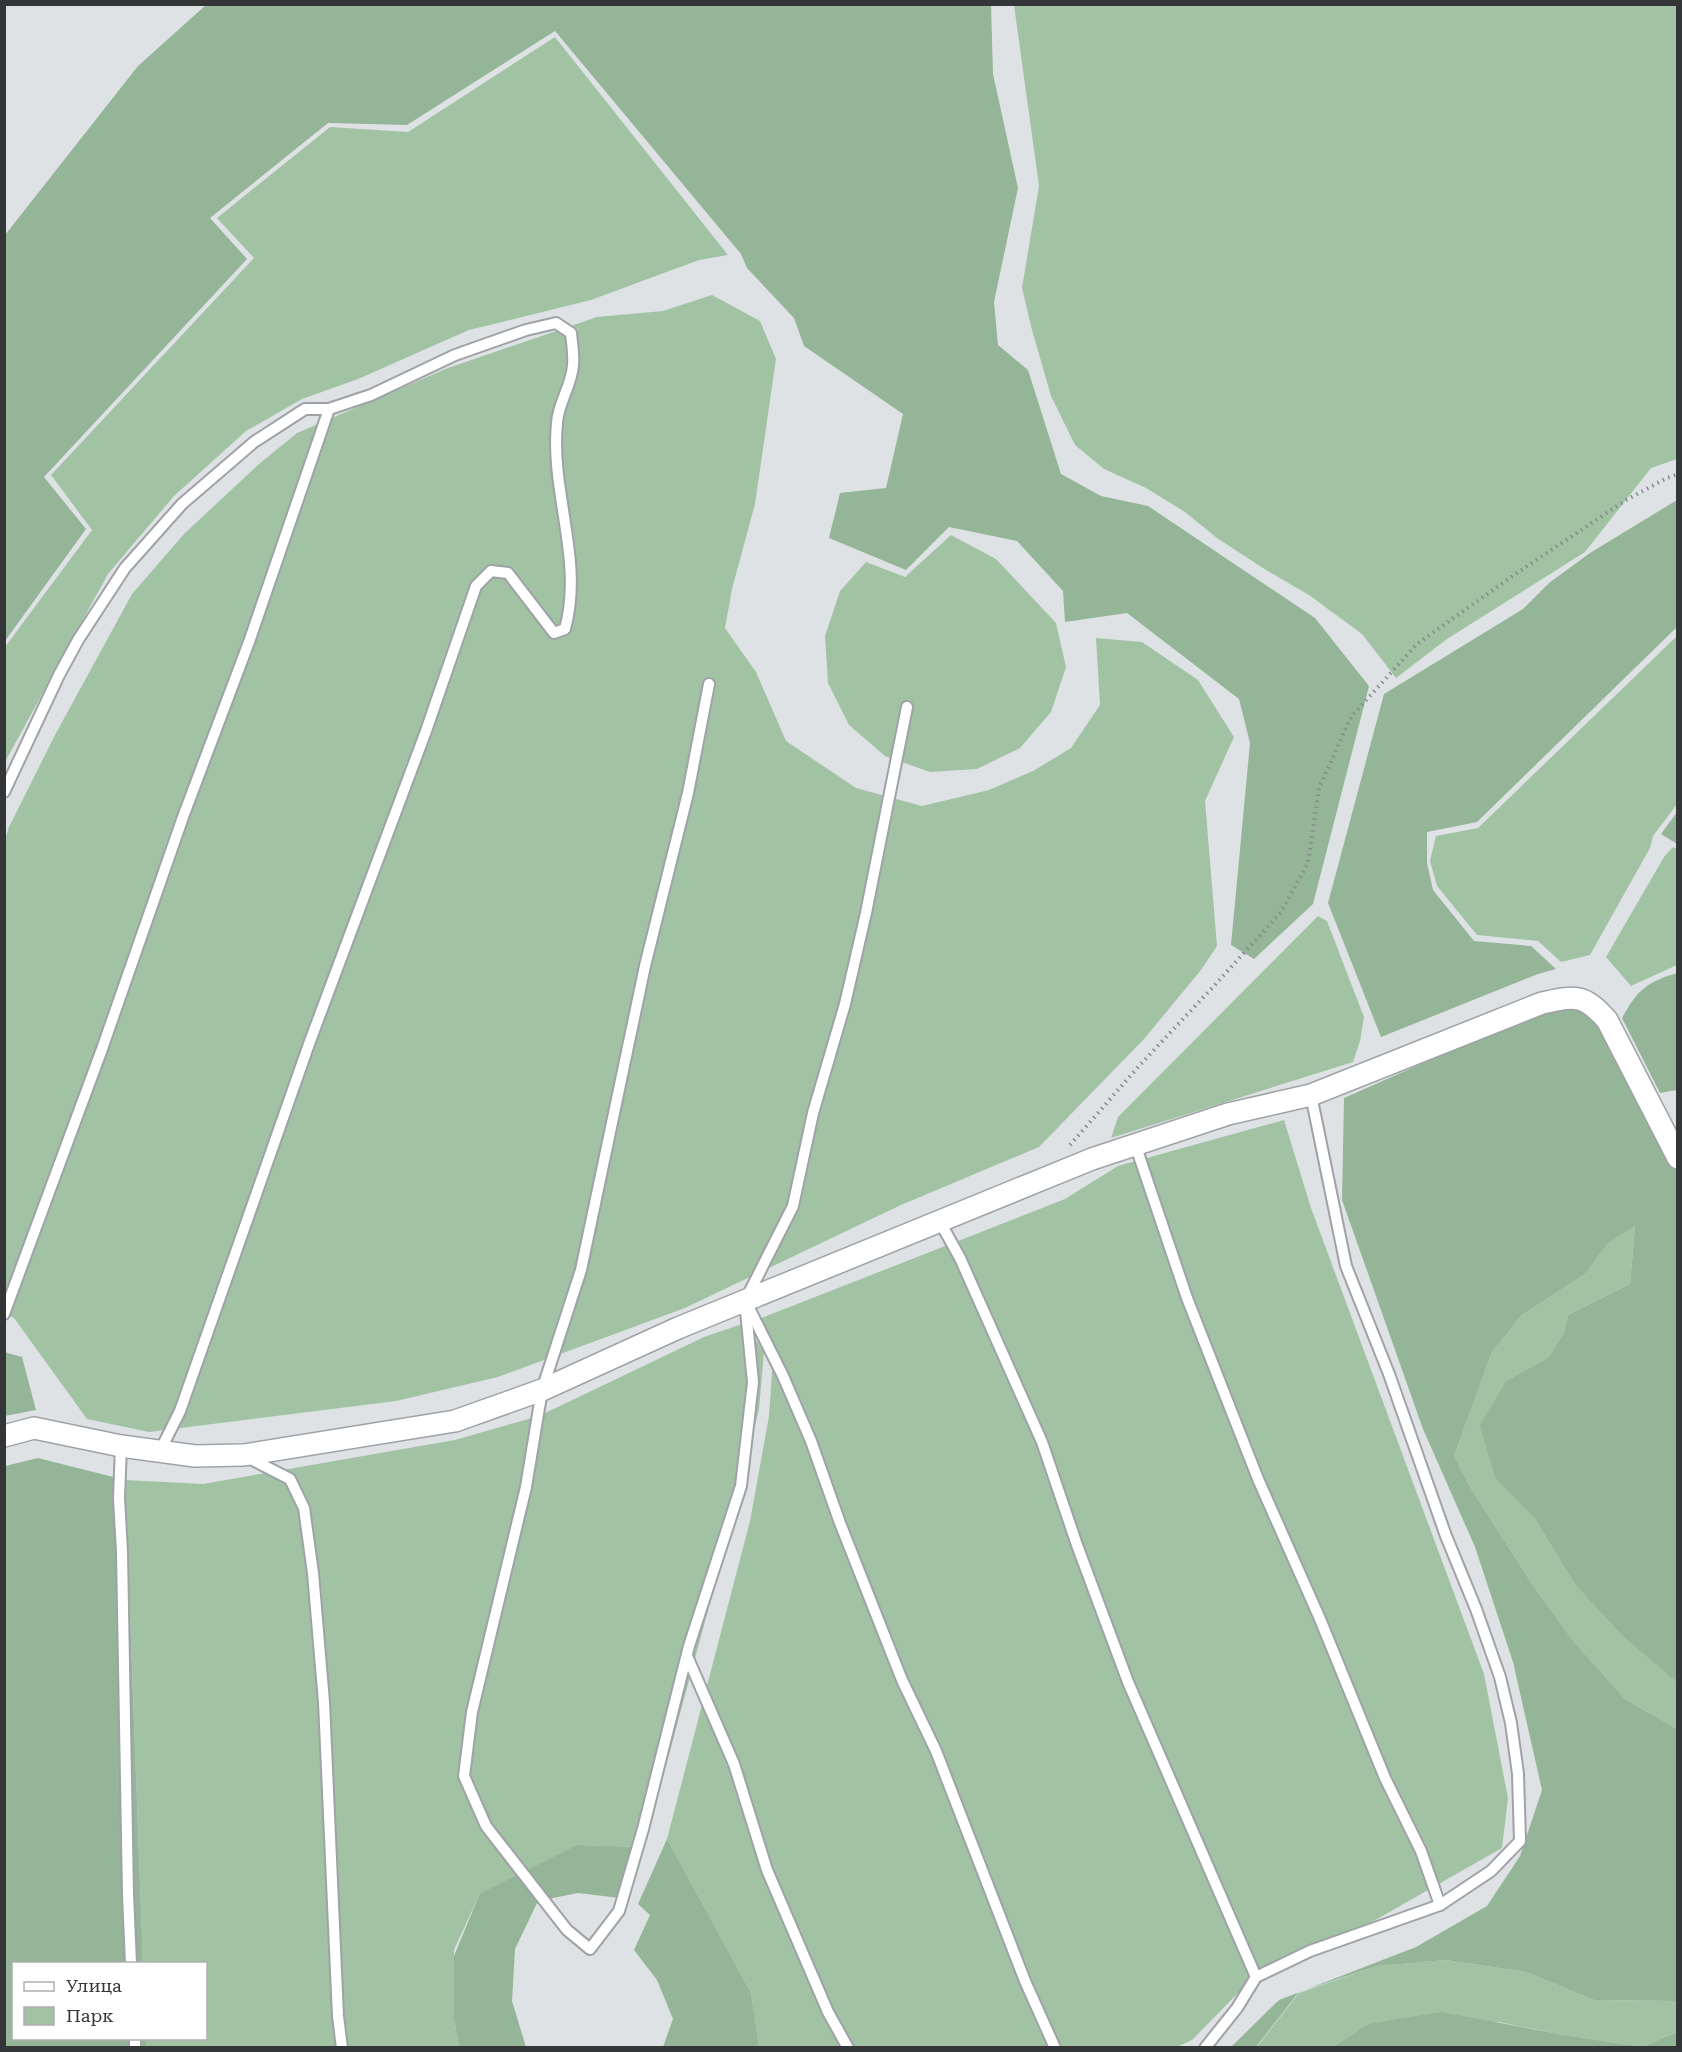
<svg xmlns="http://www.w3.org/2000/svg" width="1682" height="2052" font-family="'Roboto Serif',serif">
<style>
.green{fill:#a1c3a4}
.forest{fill:#94b597}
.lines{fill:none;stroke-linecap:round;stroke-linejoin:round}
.lane-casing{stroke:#9fa2a6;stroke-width:14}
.street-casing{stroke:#9fa2a6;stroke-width:24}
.path{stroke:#878a8c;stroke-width:4;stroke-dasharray:1.5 4.5;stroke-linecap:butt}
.lane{stroke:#fff;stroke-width:10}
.street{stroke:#fff;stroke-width:21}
</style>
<rect width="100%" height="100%" fill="#dee2e5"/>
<!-- green -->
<g class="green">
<polygon points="1014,5 1677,5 1677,459 1651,468 1585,552 1447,639 1396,678 1362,634 1309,595 1266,570 1217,538 1185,512 1146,488 1104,469 1075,445 1051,396 1032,330 1022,288 1039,186"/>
<polygon points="555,37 728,255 699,260 591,300 469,330 358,379 302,399 246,431 174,496 108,574 5,762 5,647 92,530 51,475 254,258 217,218 330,127 408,132"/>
<polygon points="712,295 760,321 776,359 755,504 732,589 725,628 756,672 786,741 856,788 922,806 989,790 1033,771 1071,748 1100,705 1096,638 1142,642 1198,680 1234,737 1205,801 1217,946 1201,970 1144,1039 1039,1147 901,1205 685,1308 498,1377 396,1401 149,1432 87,1419 14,1318 5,1314 4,843 9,827 55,735 132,594 184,534 259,464 297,433 448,368 597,317 663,311"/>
<polygon points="951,535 996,559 1056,623 1066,667 1051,712 1020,748 977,769 930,772 885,756 849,725 828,683 825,636 840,591 866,562 905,577"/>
<polygon points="1677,636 1677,804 1653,836 1650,848 1590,955 1561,962 1538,941 1477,935 1437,886 1430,861 1436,836 1478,828"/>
<polygon points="1673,847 1678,850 1677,965 1631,986 1606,957 1664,857"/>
<polygon points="1318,916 1327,921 1364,1017 1360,1041 1353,1062 1111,1138 1118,1117"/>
<polygon points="1284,1120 1311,1208 1484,1674 1508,1798 1502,1848 1312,1956 1242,1989 1192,2040 1177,2047 759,2048 751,1993 667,1839 750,1521 769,1416 773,1357 759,1319 1065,1199 1118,1166"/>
<polygon points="1635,1225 1630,1284 1568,1315 1564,1333 1549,1357 1506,1381 1496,1480 1535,1519 1574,1583 1677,1682 1677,1729 1625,1699 1574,1642 1532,1584 1470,1487 1454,1456 1492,1352 1522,1315 1585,1274 1609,1242"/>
<polygon points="745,1323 764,1352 759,1409 733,1518 644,1847 576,1845 480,1893 454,1950 454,2019 459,2047 146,2047 146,2039 206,2038 206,1964 143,1963 125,1480 203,1484 455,1440 539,1416 704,1337"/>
<polygon points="1446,1960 1526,1972 1594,2000 1677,2001 1677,2032 1642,2047 1559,2034 1499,2022 1368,2024 1333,2047 1256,2048 1299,1993 1377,1966"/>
</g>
<!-- forest -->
<g class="forest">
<polygon points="991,5 993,74 1018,188 994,302 998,345 1028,370 1061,474 1101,496 1148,506 1315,618 1369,686 1313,904 1254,959 1231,945 1250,743 1239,699 1127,613 1065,622 1063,591 1017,541 949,527 906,570 829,538 840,493 886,488 903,414 804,346 794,318 747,268 741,254 555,31 407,125 328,123 210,218 247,259 44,477 86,529 5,641 5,235 138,66 206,5"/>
<polygon points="1677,500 1677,627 1477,822 1427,832 1427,863 1433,890 1474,941 1531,946 1556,969 1538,974 1381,1037 1328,903 1384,694 1523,609 1549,583 1590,553"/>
<polygon points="1677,812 1677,844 1661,834"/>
<path d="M1677,973V1090L1660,1093L1622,1018C1637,990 1647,982 1677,973Z"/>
<polygon points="1554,1005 1578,1008 1597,1014 1677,1170 1677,1682 1623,1636 1574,1583 1535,1519 1496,1480 1480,1426 1506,1381 1549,1357 1564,1333 1568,1315 1630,1284 1635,1226 1609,1242 1585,1274 1522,1315 1492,1352 1454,1456 1470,1487 1532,1584 1574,1642 1625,1699 1677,1729 1677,2001 1594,2000 1526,1972 1446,1960 1377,1966 1299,1992 1256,2047 1230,2048 1279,2000 1416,1947 1487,1906 1520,1856 1542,1790 1513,1662 1475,1547 1423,1429 1342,1200 1344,1098"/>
<polygon points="4,1352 22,1357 36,1410 5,1416"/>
<polygon points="38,1458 125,1480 143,1963 14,1964 14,2038 146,2039 146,2047 5,2048 5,1466"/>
<polygon points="667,1839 751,1993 759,2047 663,2047 673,2019 657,1980 634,1950 650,1915 638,1904"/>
<polygon points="576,1845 644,1847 620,1898 578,1893 538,1901 515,1949 512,2001 526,2047 459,2047 454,2019 454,1956 480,1893"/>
<polygon points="1441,2012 1559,2034 1642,2047 1677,2032 1677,2045 1672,2048 1333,2047 1368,2024"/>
</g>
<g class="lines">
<defs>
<g id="lane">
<polyline points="709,684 688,793 645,966 581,1270 542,1390 526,1487 472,1712 464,1776 486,1826 567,1930 590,1949 619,1911 643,1829 689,1646 741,1486 753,1382 745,1301 793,1206 813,1113 845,1004 866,913 907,707"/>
<path d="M4,792L59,675L78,640L125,568L182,504L254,442L305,409H329L371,395L455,355L526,330L556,323L571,333C572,343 574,355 573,365C572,385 558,403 557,423C550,492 584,560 565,629L554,633L508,573L491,571L476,586L426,731L309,1044L180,1411L160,1451"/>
<polyline points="1135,1144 1187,1298 1258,1479 1320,1619 1385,1778 1421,1851 1440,1905"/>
<polyline points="940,1222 960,1258 1042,1442 1077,1545 1128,1682 1256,1977"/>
<polyline points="748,1306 783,1376 811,1441 840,1523 902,1680 936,1751 1025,1981 1055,2048"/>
<polyline points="4,1314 102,1049 183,817 249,642 329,409"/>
<polyline points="121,1446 119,1498 122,1552 128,1894 131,1964"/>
<polyline points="247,1457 290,1479 304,1508 313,1573 324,1702 338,2016 342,2048"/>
<polyline points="687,1656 734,1764 767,1870 828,2012 848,2048"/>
<polyline points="135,2038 135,2048"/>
<polyline points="1205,2048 1237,2008 1256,1977 1310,1951 1440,1905 1491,1871 1520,1841 1518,1774 1511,1723 1500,1677 1476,1609 1446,1536 1389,1374 1346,1266 1311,1095"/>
</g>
<path id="street" d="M4,1436L34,1428L121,1446L195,1456L244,1455L455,1421L542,1390L678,1328L1092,1159L1228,1114L1311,1095L1542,1003C1575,996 1583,993 1607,1020L1678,1158"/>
</defs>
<!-- lane casing -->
<use href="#lane" class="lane-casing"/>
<!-- street casing -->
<use href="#street" class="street-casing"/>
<!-- path -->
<polyline class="path" points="1070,1145 1139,1066 1213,987 1281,912 1308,863 1319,788 1351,717 1417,644 1517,573 1626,500 1667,478 1678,474"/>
<!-- lane -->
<use href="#lane" class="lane"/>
<!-- street -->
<use href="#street" class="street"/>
</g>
<!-- border -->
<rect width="1682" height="2052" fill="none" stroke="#343537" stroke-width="12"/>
<!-- legend -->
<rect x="12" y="1962" width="195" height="78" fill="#ffffff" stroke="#aeaeaf" stroke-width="1.5"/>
<rect x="24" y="1982" width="30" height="9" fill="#ffffff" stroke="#aeaeaf" stroke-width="1.5"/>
<text x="66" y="1992" font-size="18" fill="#343537">Улица</text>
<rect x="24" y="2007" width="30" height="18" fill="#a1c3a4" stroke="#aeaeaf" stroke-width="1.5"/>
<text x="66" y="2022" font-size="18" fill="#343537">Парк</text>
</svg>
